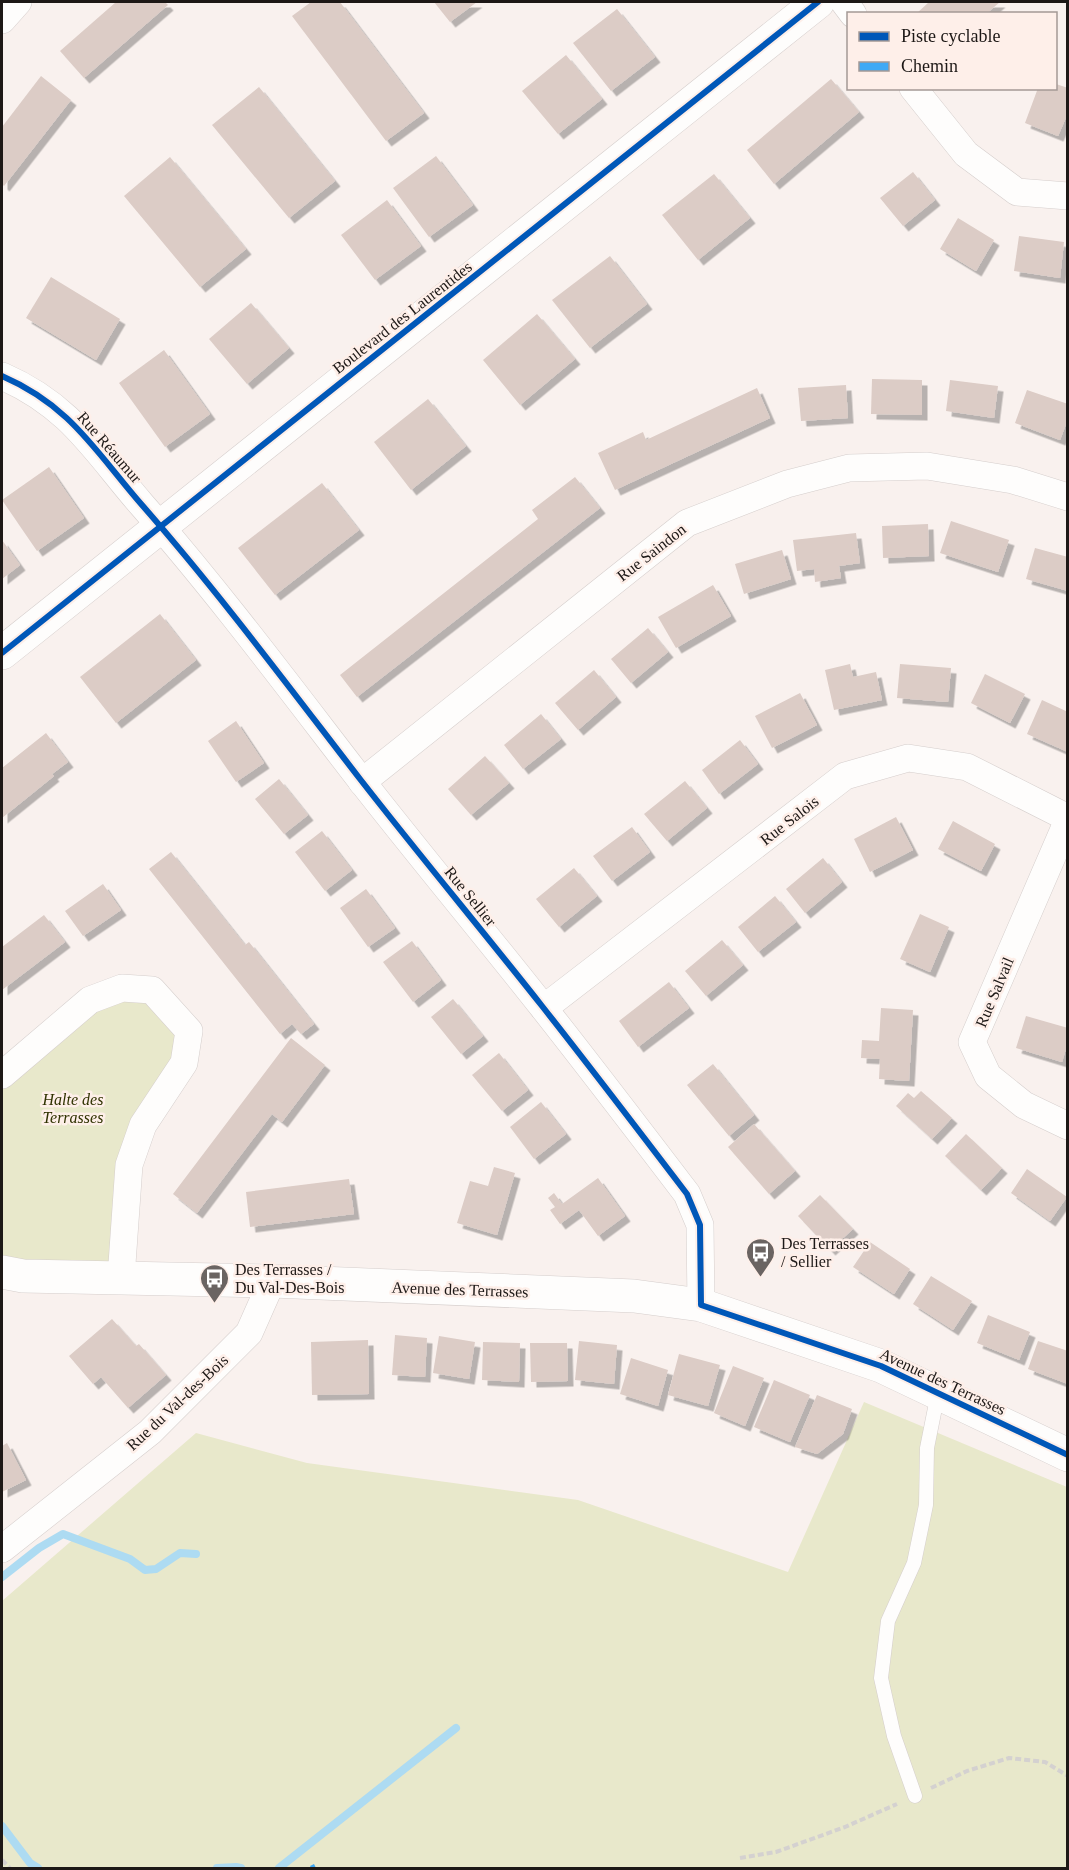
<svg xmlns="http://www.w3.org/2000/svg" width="1069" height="1870" font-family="Georgia,serif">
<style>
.green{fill:#e8e8cb}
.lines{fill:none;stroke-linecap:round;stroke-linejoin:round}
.stream{stroke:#addbf2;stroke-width:8}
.building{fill:#dcccc6;filter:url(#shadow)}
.service-casing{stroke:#d5cecc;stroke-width:15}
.minor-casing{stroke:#d5cecc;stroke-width:28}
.tertiary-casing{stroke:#d5cecc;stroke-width:34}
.path{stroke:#d4d1d0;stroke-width:4;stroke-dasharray:6 3;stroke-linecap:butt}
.service{stroke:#fefdfc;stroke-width:14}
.minor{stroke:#fefdfc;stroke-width:27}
.tertiary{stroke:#fefdfc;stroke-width:33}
.quiet{stroke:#3fa9f5;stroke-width:4.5;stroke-dasharray:9 4.5;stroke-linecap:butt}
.cycleway-casing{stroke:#feefe9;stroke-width:10}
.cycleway{stroke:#0057b8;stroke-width:6}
.labels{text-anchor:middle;stroke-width:5;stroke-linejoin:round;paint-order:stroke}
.street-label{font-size:16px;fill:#1d1816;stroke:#feefe9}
.park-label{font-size:16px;font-style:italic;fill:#2f3200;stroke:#feefe9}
.poi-label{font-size:16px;fill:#1d1816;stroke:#feefe9;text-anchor:start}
</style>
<defs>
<filter id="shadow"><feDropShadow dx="5.5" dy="5.5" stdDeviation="0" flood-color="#0004"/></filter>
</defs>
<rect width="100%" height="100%" fill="#f9f1ee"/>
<!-- green -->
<g class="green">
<polygon points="152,990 189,1031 143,1125 121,1278 2,1272 2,1075 90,1000"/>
<polygon points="864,1402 1067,1487 1067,1868 2,1868 2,1601 196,1433 307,1463 578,1500 788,1572"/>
</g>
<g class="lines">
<!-- stream -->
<g class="stream">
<polyline points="2,1577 39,1548 63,1534 130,1559 145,1570 156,1569 180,1553 196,1554"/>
<polyline points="2,1826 30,1863 38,1868"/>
<polyline points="217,1868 236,1867 241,1868"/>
<polyline points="279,1868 456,1728"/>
</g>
</g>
<!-- building -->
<g class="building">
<polygon points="116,2 165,2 168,5 84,78 60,51"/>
<polygon points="311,2 340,2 424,113 386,141 292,16"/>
<polygon points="434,2 477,2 450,22"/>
<polygon points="929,2 1000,2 986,14 916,14"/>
<polygon points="617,9 655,57 611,91 573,43"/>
<polygon points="566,55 602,99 558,134 522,91"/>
<polygon points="41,76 71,100 4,186 2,184 2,127"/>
<polygon points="831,79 859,112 774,184 747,150"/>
<polygon points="1056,84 1068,88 1068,113 1058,136 1025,123 1038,88 1056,88"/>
<polygon points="259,87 335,181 289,218 212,125"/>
<polygon points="436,156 473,205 429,237 393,188"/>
<polygon points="170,157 246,249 200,287 124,196"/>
<polygon points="913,172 935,200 903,226 880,198"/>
<polygon points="714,174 750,218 698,260 662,215"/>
<polygon points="387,200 421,246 375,280 341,235"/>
<polygon points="958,218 994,240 976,271 940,249"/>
<polygon points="1019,236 1064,242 1060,278 1014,271"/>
<polygon points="610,256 647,304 590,348 552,300"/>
<polygon points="51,277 120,319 96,360 26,318"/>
<polygon points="251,303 289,348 247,384 209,339"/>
<polygon points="537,314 575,359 520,405 483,360"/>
<polygon points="164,350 210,414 165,447 119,383"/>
<polygon points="872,379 922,380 922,415 871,414"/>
<polygon points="950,380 998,386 994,418 946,411"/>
<polygon points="846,385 848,418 801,421 798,388"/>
<polygon points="757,388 770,418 615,490 598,453 643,432 646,440"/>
<polygon points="1027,390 1068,404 1068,419 1060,440 1015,423"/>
<polygon points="428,399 466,446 411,490 374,442"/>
<polygon points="49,467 84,518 37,551 2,500"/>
<polygon points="575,477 600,508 357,697 340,675 538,519 532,510"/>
<polygon points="322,483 359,530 275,595 238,548"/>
<polygon points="951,521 1009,540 998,572 940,553"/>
<polygon points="928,524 929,556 883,558 882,526"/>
<polygon points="856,533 860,563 839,566 841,578 815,582 814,569 797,571 793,540"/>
<polygon points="2,540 20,565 2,579"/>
<polygon points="1035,548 1068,557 1068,591 1026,579"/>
<polygon points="782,550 791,579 744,594 735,564"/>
<polygon points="713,585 731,616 676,648 658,617"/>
<polygon points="160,614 196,660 116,723 80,677"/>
<polygon points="648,628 668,652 631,683 611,659"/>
<polygon points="850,664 853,677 876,672 882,700 834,710 825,670"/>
<polygon points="900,664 951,668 948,702 897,698"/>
<polygon points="594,670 616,697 578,730 555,703"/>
<polygon points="985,674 1025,694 1010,723 971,703"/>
<polygon points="800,693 817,725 772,748 755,716"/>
<polygon points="1042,700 1068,712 1068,752 1027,734"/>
<polygon points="541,714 561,739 523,769 504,745"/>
<polygon points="236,721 264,763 236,782 208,741"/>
<polygon points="46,733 68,762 52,774 54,776 2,818 2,768"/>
<polygon points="740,740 758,764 719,794 702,770"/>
<polygon points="485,756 509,783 471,815 448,789"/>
<polygon points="279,779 308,815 284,834 255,799"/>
<polygon points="685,781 707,808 667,841 644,814"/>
<polygon points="896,817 913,850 870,872 854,839"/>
<polygon points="953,821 995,844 981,871 938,849"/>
<polygon points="632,827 650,852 612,881 593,856"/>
<polygon points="322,831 352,870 325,891 295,852"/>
<polygon points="171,852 245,945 249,942 314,1024 301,1034 292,1024 280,1034 149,869"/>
<polygon points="823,858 842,882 805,913 786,889"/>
<polygon points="574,868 597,896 559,927 536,899"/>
<polygon points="103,884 121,910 83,936 65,911"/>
<polygon points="366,889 395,928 368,947 340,908"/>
<polygon points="775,896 796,922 758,952 738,927"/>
<polygon points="920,914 949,927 930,972 900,959"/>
<polygon points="44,915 65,942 2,990 2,947"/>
<polygon points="722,940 743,965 706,996 685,971"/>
<polygon points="412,941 441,980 413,1002 383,962"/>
<polygon points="669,982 689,1008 638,1047 619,1021"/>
<polygon points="453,999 483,1036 461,1054 431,1017"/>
<polygon points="881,1008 913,1010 909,1081 879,1079 880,1059 861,1058 862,1040 879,1041"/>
<polygon points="1026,1016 1068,1028 1068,1042 1062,1062 1016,1048"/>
<polygon points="291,1038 325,1065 282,1122 272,1114 197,1213 173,1194"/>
<polygon points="499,1053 528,1090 502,1111 472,1075"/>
<polygon points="713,1064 754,1115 729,1136 687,1085"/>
<polygon points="921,1091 952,1118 932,1139 896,1106 908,1093 914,1098"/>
<polygon points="541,1102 566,1134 534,1159 510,1127"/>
<polygon points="754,1124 795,1171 769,1194 728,1147"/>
<polygon points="966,1134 1002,1168 981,1190 945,1156"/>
<polygon points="494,1167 515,1173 497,1235 457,1223 470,1181 488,1186"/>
<polygon points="1027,1169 1067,1197 1050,1221 1011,1193"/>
<polygon points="598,1178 625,1216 598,1236 579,1210 560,1224 550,1210 555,1207 548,1198 554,1193 562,1204"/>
<polygon points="349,1179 354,1214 250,1227 246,1192"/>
<polygon points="820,1195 853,1229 830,1250 798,1216"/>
<polygon points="870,1242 910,1269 894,1294 853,1267"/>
<polygon points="931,1276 972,1301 953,1330 913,1304"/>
<polygon points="988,1315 1030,1332 1019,1360 977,1343"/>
<polygon points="112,1319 136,1346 139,1344 166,1375 128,1408 101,1377 93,1384 69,1356"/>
<polygon points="395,1335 427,1338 425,1377 392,1375"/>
<polygon points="439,1336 475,1342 469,1379 433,1373"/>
<polygon points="368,1340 369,1394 312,1395 311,1342"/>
<polygon points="579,1341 617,1345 614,1384 575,1380"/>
<polygon points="1038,1341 1068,1351 1068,1384 1028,1369"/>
<polygon points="483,1342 520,1343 519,1382 482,1380"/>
<polygon points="530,1343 567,1343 568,1381 531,1382"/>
<polygon points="679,1354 720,1365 708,1406 668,1395"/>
<polygon points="631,1358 668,1370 658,1406 620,1394"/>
<polygon points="733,1366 764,1378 745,1426 714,1413"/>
<polygon points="774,1380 810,1395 790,1442 754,1427"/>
<polygon points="817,1395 852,1409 843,1434 817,1454 795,1447"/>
<polygon points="7,1443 26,1480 2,1492 2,1446"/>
</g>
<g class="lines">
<defs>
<polyline id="service" points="915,1796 894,1736 881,1678 888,1621 914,1563 926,1505 927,1448 938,1393"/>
<g id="minor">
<polyline points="844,2 853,14"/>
<polyline points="2,20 18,2"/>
<polyline points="913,88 966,154 1017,192 1068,196"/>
<path d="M2,376C71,406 95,451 142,505C219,593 289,687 360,779C420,856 482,930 542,1006C591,1068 639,1131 687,1194L700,1225L701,1305"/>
<polyline points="362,782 687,523 787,484 849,468 927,466 1013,480 1068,497"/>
<polyline points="1068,820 972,1042 988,1076 1024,1105 1068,1126"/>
<polyline points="544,1008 845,776 908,758 967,767 1068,818"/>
<polyline points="2,1075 90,1000 122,988 152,990 189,1031 184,1063 143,1125 129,1165 121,1278"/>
<polyline points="2,1549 150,1432 249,1333 272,1281"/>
</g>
<g id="tertiary">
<polyline points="2,653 818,2"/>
<polyline points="2,1272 23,1276 272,1281 634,1296 701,1305 881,1366 1068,1455"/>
</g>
</defs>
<!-- service casing -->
<use href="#service" class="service-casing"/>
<!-- minor casing -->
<use href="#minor" class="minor-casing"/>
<!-- tertiary casing -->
<use href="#tertiary" class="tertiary-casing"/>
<!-- path -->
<g class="path">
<polyline points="931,1788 967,1771 1009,1758 1045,1762 1068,1776"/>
<polyline points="740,1858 776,1852 845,1827 897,1804"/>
<polyline points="2,1860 10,1868"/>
</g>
<!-- service -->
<use href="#service" class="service"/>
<!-- minor -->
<use href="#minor" class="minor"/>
<!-- tertiary -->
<use href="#tertiary" class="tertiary"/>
<!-- quiet -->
<polyline class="quiet" points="311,1868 315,1866"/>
<defs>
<g id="cycleway">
<path d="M2,376C71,406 95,451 142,505C219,593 289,687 360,779C420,856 482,930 542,1006C591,1068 639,1131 687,1194L700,1225L701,1305L881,1366L1068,1455"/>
<polyline points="2,653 818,2"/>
</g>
</defs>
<!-- cycleway casing -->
<use href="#cycleway" class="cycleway-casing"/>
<!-- cycleway -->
<use href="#cycleway" class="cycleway"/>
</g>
<!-- icons -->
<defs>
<symbol id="bus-pin" viewBox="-11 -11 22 30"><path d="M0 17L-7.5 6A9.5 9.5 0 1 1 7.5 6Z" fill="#6a6462" stroke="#feefe9"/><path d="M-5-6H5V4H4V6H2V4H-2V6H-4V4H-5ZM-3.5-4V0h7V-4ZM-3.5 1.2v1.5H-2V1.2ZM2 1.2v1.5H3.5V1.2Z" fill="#fff"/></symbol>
</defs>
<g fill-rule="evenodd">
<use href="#bus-pin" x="744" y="1236" width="33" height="45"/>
<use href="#bus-pin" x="198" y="1262" width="33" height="45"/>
</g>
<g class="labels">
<!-- street labels -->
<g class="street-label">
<text transform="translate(402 317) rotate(-38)" y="6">Boulevard des Laurentides</text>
<text transform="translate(110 447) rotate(49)" y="6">Rue Réaumur</text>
<text transform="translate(651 552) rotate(-38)" y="6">Rue Saindon</text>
<text transform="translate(789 820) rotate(-38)" y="6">Rue Salois</text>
<text transform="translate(471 896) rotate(51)" y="6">Rue Sellier</text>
<text transform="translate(994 992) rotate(-67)" y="6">Rue Salvail</text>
<text transform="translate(460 1289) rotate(2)" y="6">Avenue des Terrasses</text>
<text transform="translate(943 1381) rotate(25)" y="6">Avenue des Terrasses</text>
<text transform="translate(177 1402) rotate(-43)" y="6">Rue du Val-des-Bois</text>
</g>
<!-- park labels -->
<g class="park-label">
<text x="73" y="1105">Halte des<tspan x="73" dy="18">Terrasses</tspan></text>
</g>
<!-- poi labels -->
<g class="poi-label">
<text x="781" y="1249">Des Terrasses<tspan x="781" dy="18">/ Sellier</tspan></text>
<text x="235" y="1275">Des Terrasses /<tspan x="235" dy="18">Du Val-Des-Bois</tspan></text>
</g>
</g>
<!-- border -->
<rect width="1069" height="1870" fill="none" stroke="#1d1816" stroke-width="6"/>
<!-- legend -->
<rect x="847" y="12" width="210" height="78" fill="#feefe9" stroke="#a49995" stroke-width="1.5"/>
<rect x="859" y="32" width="30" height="9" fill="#0057b8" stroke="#a49995" stroke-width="1.5"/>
<text x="901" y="42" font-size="18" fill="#1d1816">Piste cyclable</text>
<rect x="859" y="62" width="30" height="9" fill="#3fa9f5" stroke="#a49995" stroke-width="1.5"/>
<text x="901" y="72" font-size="18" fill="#1d1816">Chemin</text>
</svg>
